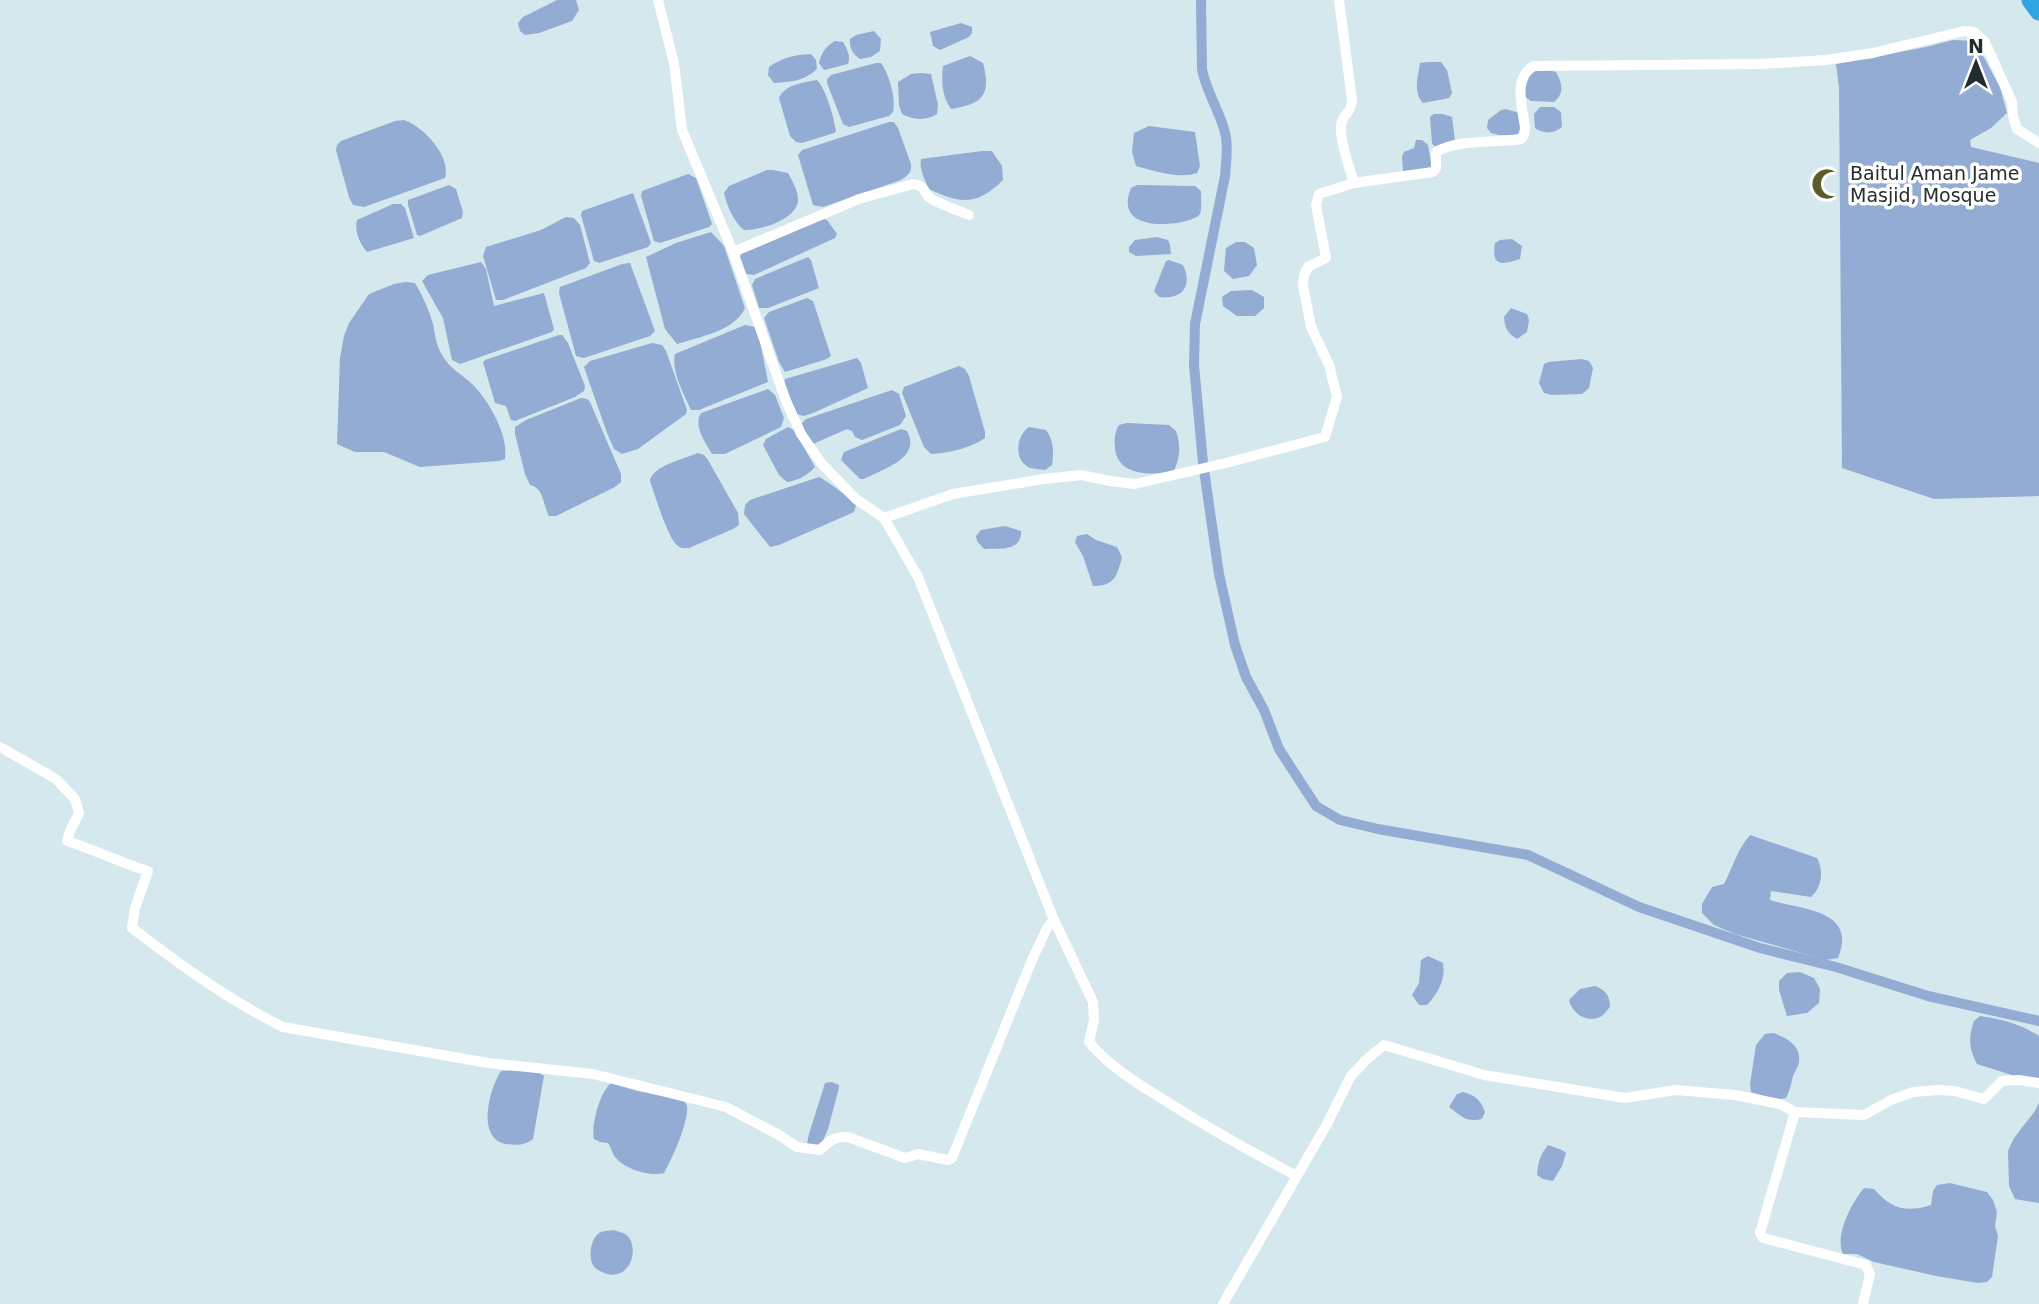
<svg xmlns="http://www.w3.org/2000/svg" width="2039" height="1304" font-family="'DejaVu Sans',sans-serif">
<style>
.water{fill:#92acd3}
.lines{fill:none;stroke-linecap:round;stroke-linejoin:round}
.canal{stroke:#92acd3;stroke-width:10}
.street{stroke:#fff;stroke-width:10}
.highway{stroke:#31a4e2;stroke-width:19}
.labels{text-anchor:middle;stroke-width:7;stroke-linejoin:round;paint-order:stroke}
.poi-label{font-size:19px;fill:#242c2e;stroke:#fff;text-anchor:start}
</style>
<rect width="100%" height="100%" fill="#d4e8ed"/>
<!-- water -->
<g class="water">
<polygon points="557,0 576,0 579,10 572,21 539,33 525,35 520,31 518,23 523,17"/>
<polygon points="961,23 972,27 972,33 969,37 940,50 933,46 930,32"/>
<path d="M874,31L881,39L880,51L871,57L860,59C853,55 849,47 850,39L856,35Z"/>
<polygon points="1953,40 1975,41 2000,87 2007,113 1991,128 1970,140 1971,147 2039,163 2039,496 1934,499 1842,468 1839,87 1836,64 1926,47"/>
<path d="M835,41L843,42C847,49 851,56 848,64L824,70L819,63C821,53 826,46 835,41Z"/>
<path d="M811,54L816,60L817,69C805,81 790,82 774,83L768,75L769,67C783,57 794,55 811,54Z"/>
<path d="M970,56L983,63C991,94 984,104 951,109C942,97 941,80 943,66Z"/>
<path d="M1428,62H1441L1447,70L1452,93L1449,98L1423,103C1413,92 1418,77 1420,63Z"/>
<path d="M876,63H881C889,74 896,98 893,112L889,116L849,127L843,124L841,119L827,83V79L831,75Z"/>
<path d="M1538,70H1549L1556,72C1562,83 1565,93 1554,102L1531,101L1524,96V91L1530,73Z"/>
<path d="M921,73L931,74L938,105L937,114C926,121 913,120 902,114L899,105L898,82L911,74Z"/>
<path d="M817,80C826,89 834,118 836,131L834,133L802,143L796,142L790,136L779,98C785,84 803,83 817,80Z"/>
<path d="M1540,107H1554L1561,112L1562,127C1554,134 1543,134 1535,128L1534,114Z"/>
<path d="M1506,109L1519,113C1520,121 1523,128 1517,135H1499L1491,133L1487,128L1488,120L1501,110Z"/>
<polygon points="1434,114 1443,114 1452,117 1455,141 1450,145 1434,146 1432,143 1430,117"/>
<path d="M404,120C424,127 451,156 445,178L364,207L353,205L349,197L336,150L337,145L341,141L395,121Z"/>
<path d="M889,122H894L898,128L911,164C912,173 908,175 901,180L823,207L813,205L798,155L802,150Z"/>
<path d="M1149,126L1195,132L1200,166L1197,173C1178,179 1155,171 1136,166L1132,152L1134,133Z"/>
<polygon points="1416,140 1422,140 1428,145 1432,169 1403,171 1402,156 1404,152 1414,148"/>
<path d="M982,151H992L1002,166L1003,180C977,206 960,204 929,189C925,180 919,169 921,159Z"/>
<path d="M767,170H773L788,173C792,180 798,191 798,199C799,219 759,231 744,230C734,222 727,206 724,193L729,186Z"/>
<polygon points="688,174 696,178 712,224 709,227 660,243 654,241 641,196 642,191"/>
<polygon points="449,185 456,189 463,212 462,218 420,236 417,235 408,205 408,200"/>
<path d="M1137,185L1195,186L1201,191C1201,198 1202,208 1200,214C1196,224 1110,239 1131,188Z"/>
<polygon points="633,193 651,243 648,247 599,263 594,261 581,215 582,211"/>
<path d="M393,204H401L405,208L414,238L367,252C360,244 354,231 357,220Z"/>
<polygon points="566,217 574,218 580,225 590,263 586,268 503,300 496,300 483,256 486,247 541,230"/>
<polygon points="823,219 827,220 837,234 835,238 754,275 746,274 740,258 741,254"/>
<path d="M711,232L724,246L745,308C735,331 699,337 677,344L665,329L646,257L676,243Z"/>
<polygon points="1157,237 1168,240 1170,245 1171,254 1136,256 1129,252 1129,247 1135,240"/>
<path d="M1512,239L1522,246L1520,259C1502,265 1491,267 1495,243L1500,240Z"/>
<polygon points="1236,242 1245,242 1254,248 1257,265 1249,276 1233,279 1224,271 1226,248"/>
<polygon points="808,257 811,260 819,288 768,308 759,308 752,285 755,279"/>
<path d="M1169,260L1183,265C1193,286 1182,300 1159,297L1154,291L1166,261Z"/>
<polygon points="481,262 486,269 494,306 544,293 554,329 552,332 460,364 452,360 443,318 422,281 428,275"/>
<polygon points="630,263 655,331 650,336 584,358 576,356 559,293 560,287 622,264"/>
<path d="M406,282L415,283C423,296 429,310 433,324C435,334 436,345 442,355C449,368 463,375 473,385C489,401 509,436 505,459L499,461L420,467L384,452H355L337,444L340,358L344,336L349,323L369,294L394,284Z"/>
<polygon points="1252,290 1264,297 1264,308 1255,316 1237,316 1223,306 1222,297 1231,291"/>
<polygon points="807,298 813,301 831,356 827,359 785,372 779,362 764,318 769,312"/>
<path d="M1511,308L1527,314L1529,320L1527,332L1517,339C1507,333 1505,328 1504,317Z"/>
<path d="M745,325L755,327L758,331L768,382L699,410H691C684,394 671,372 675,354Z"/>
<polygon points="559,335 562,335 568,343 585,386 584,391 575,397 515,421 511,420 506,406 495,403 483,362 485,360"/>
<polygon points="652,343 662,345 666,351 687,410 686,414 638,449 622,454 614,449 607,433 584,367 590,361"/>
<polygon points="857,358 861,363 868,388 811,414 803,416 797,414 784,383 785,379"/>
<polygon points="1582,359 1589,361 1593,368 1589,388 1582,394 1552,395 1544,393 1539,383 1544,364 1548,362"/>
<path d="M959,366L965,369L969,376L985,432V438C971,448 948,453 931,454L924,447L902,393L904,387Z"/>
<path d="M768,389L775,395L784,418L781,427L725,454H712C705,442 693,425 701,413Z"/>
<polygon points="892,390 899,394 906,416 900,425 862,440 855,437 852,431 847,429 813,444 803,429 802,423 806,419"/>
<path d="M581,398L587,399L590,402L621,474V482L615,487L556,516H549C543,505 544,488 530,485L525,474L515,434V427L526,420Z"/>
<path d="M1127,423L1169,425L1176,431C1181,445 1180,458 1174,471C1152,476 1116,476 1115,447C1114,439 1115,431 1119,425Z"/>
<path d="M788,427L794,430L815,467C808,475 797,481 787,482L779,475L763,445L766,439Z"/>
<path d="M1029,427L1046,430C1054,441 1054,452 1052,465L1045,470C1039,469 1032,469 1028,467C1013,458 1017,435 1029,427Z"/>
<path d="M901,429L907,431C922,458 883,469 864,479H860L841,460L844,452Z"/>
<path d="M698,453L704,455L708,460L738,513L739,525L733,529L689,548C685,548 682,549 678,546C668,539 655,495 650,481C652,466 684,459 698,453Z"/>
<path d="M819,477C829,482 847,496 856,505L854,512L779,545L770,547L744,514L745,505L750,500Z"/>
<path d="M1005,526L1021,531C1022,552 999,548 984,549L977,541L976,536L981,530Z"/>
<path d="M1087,534L1096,540L1117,547L1122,557C1117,576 1115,586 1093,586L1083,556L1075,542L1077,536Z"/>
<path d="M1750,835L1817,858C1824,871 1822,887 1811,897L1771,891L1770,900C1801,910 1858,909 1838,958L1826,960L1735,934L1714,925L1702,913V904L1712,887L1724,884C1733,867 1737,850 1750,835Z"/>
<path d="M1428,956L1443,963C1446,979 1438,993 1427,1005H1419L1412,995L1419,983L1421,960Z"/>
<polygon points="1800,972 1814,978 1820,989 1819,1003 1807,1013 1787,1016 1779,990 1779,981 1787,973"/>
<path d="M1595,986C1605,990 1610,995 1610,1007C1610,1007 1603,1015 1602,1016C1588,1024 1572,1014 1569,1000L1580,989Z"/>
<path d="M1980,1016C2002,1019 2020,1024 2039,1036V1079L2018,1077L1977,1064C1969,1049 1968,1038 1974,1021Z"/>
<path d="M1774,1033C1786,1038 1801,1045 1799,1061C1799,1066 1795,1071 1793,1076C1791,1084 1790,1091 1786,1098L1777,1100L1751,1092L1750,1084L1756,1045L1765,1034Z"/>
<path d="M536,1070L544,1076L533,1139C524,1146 517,1145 506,1144C476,1139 489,1089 501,1071Z"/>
<polygon points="832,1082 839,1085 839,1088 828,1129 821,1145 810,1145 807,1143 809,1134 825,1083"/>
<path d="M611,1083L637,1091L684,1100C686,1105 688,1106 687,1111C686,1128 672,1159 664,1173C650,1177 625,1169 616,1158C612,1154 611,1147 608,1143L600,1142L594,1139C591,1124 600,1092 611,1083Z"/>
<path d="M1463,1092C1475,1095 1481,1100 1485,1112L1482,1119C1466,1123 1460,1115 1449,1107L1457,1094Z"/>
<polygon points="2039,1103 2039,1203 2015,1199 2009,1186 2008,1151 2014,1138 2035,1111"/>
<path d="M1548,1145L1562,1150L1566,1153L1562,1166L1553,1181L1543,1179L1537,1175C1538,1162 1540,1155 1548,1145Z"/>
<path d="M1950,1183L1987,1192L1993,1200L1997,1212L1995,1226L1998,1236L1992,1277L1987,1282L1978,1283L1936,1276L1874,1262L1857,1254H1843C1834,1236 1852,1202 1864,1188L1874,1189C1891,1209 1906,1213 1931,1205L1933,1191L1937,1185Z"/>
<path d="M614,1230C616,1231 624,1233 625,1234C640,1243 633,1280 607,1274C602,1272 595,1269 593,1265C588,1257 591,1239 598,1234C603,1230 609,1231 614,1230Z"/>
</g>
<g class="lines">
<!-- canal -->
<path class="canal" d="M1201,0L1202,69C1206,93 1222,114 1226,137C1228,150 1226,163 1225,176L1195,324L1194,365L1203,463L1219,574L1235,645L1246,677L1264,710L1279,749L1316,806L1340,820L1378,829L1528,855L1639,907L1760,948L1836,967L1928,996L2039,1021"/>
<!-- street -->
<g class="street">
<path d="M658,0L674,63L682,130L733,252L786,401L801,434L822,464L856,499L884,518L918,577L1054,920L1093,1002L1094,1020L1089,1042C1108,1065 1135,1082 1161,1098C1205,1126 1251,1152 1297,1176L1223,1304"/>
<path d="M1339,0L1352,100C1350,115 1346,111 1342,121C1337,134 1350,169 1354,183"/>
<path d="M733,252L859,199L913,184C925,185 923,192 930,198C941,205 957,210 969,215"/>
<path d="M884,518L953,494L1044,479L1081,475L1110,481L1135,484L1226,463L1325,437L1337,397L1329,365L1311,327L1303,285L1304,275L1308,267L1326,258L1316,205L1319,194L1354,183L1433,172L1436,168V152C1457,139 1496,143 1521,139L1524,135L1525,128C1523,109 1512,77 1534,66L1760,64L1826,60L1873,53L1964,31L1974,32L1985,42L2012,102L2013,116L2017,129L2039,143"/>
<path d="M0,747L56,779L75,799L79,813L70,831L67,841C95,850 121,863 148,871L135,908L132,928C179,964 230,1001 283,1027L488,1063L593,1074L726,1107L779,1135L797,1147L820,1150C829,1141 835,1136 848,1137L905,1158L918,1154L948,1160L952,1158L1032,960L1047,928L1054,920"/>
<polyline points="1297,1176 1327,1124 1351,1076 1366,1060 1384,1045 1484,1075 1625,1098 1676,1090 1735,1095 1780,1104 1795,1112"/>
<polyline points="1863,1304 1870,1274 1866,1265 1763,1238 1760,1233 1795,1112 1864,1115 1891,1100 1913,1092 1939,1090 1955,1091 1984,1099 2002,1081 2019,1080 2039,1083"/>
</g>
<!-- highway -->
<polyline class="highway" points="2031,0 2039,11"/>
</g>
<!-- icons -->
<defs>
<symbol id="mosque-bare" viewBox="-9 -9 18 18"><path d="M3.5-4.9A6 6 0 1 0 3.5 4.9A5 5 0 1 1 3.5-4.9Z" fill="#5a5d2a" stroke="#fff" stroke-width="2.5" paint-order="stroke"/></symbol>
</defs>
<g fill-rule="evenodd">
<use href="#mosque-bare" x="1805" y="162" width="44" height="44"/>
</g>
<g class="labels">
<!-- poi labels -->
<g class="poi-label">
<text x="1850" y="180">Baitul Aman Jame<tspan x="1850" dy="22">Masjid, Mosque</tspan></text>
</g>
</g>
<!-- north arrow -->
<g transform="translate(1976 63)" stroke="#ffffff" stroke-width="5" paint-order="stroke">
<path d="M0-5L12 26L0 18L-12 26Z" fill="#242c2e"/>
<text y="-10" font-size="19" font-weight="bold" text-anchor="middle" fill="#242c2e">N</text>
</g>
</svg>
